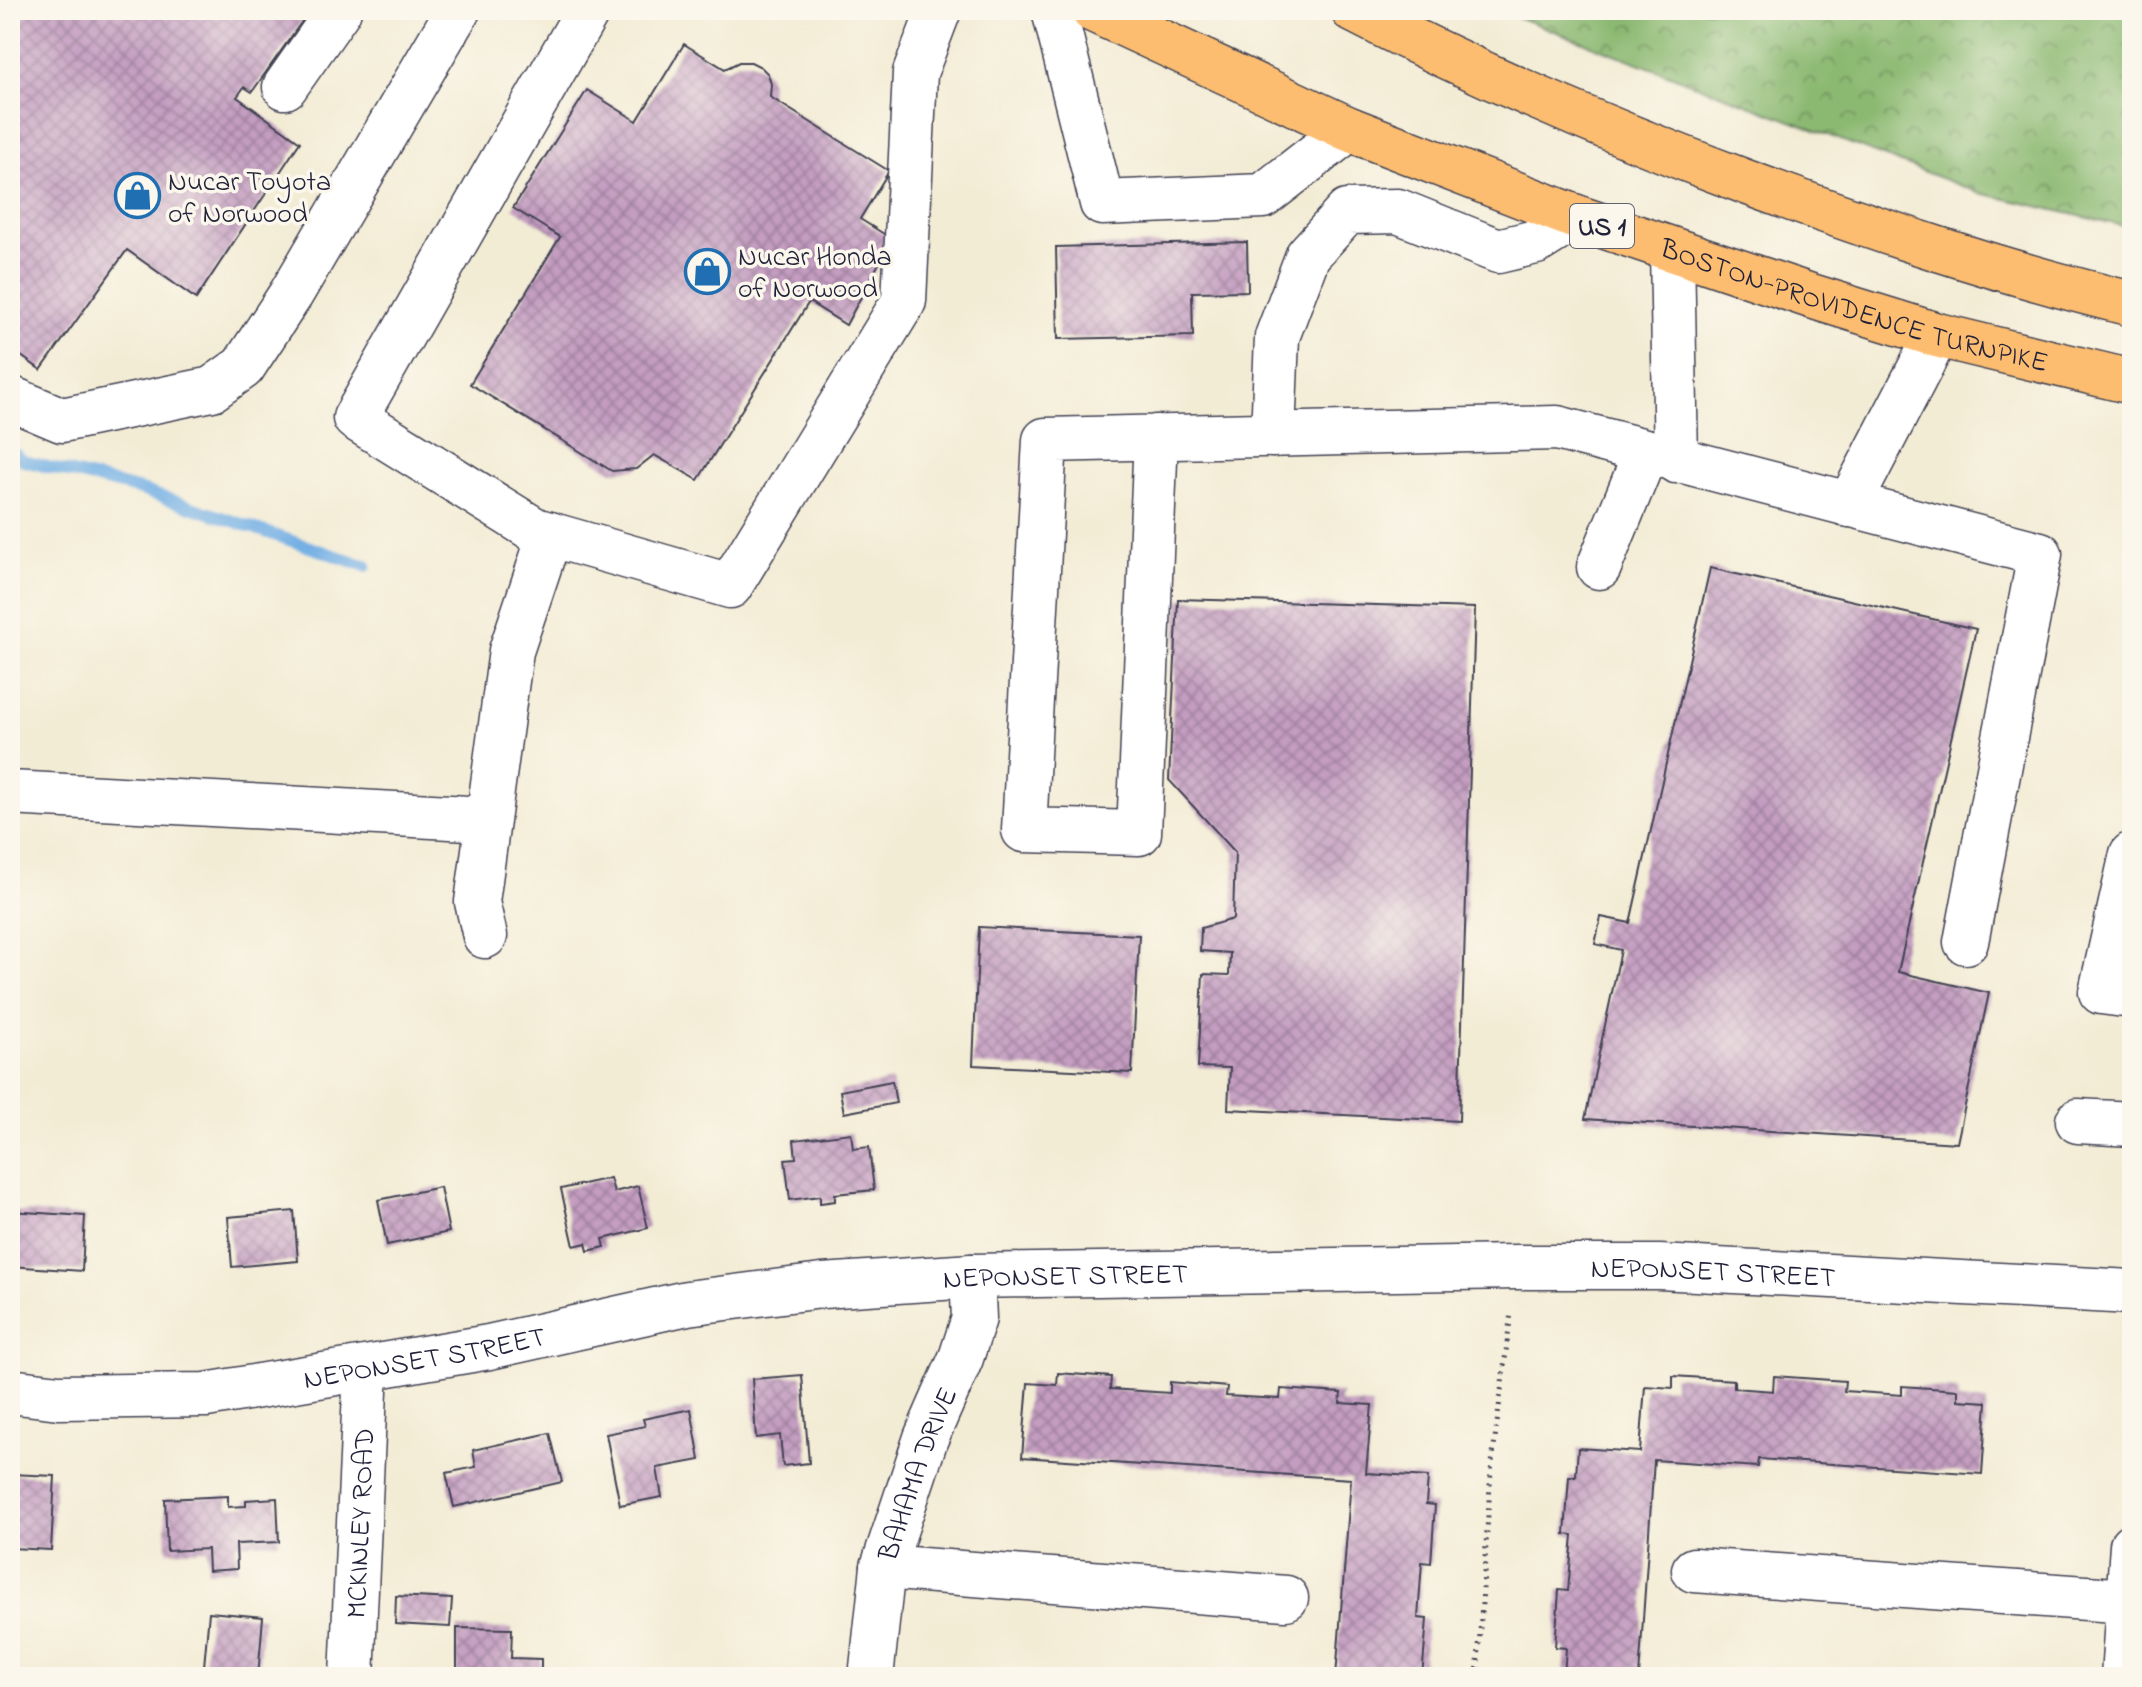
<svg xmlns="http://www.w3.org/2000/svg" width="2142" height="1687" font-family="'Indie Flower',sans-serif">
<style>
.forest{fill:url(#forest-crowns);stroke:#576e56;stroke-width:2}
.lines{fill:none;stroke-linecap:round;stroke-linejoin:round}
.stream{stroke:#72afe4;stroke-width:12}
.building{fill:url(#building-cross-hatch)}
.minor-casing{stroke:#414052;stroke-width:47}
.major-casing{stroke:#414052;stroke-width:47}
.path{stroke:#414052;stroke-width:5;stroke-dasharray:2 6;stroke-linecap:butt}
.minor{stroke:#fff;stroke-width:44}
.major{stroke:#fcbd6f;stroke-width:44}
.labels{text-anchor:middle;stroke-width:7;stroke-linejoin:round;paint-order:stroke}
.shield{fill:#fbf7ec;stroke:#636270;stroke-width:2}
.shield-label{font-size:26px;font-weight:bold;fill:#22223b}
.poi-label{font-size:28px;fill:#22223b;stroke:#fbf7ec;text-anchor:start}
.street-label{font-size:28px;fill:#22223b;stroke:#fbf7ec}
</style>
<defs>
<pattern id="forest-crowns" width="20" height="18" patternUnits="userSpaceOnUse" patternTransform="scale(2)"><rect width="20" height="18" fill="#8cb972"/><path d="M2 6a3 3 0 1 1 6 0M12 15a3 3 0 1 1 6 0" fill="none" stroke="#72965f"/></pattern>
<pattern id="building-cross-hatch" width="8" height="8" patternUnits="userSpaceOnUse" patternTransform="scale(2)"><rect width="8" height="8" fill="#c49dc1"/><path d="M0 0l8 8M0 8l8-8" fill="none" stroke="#9f809e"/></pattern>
</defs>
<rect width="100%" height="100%" fill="#fbf7ec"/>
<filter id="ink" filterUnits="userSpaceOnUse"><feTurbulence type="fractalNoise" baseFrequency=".0125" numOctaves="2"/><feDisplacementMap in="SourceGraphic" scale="16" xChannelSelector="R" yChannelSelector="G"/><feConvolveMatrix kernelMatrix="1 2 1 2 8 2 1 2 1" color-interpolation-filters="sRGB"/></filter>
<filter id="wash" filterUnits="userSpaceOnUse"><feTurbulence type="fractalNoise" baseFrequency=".006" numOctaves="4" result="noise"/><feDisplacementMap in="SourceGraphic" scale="32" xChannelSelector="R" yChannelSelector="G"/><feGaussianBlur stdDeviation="1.8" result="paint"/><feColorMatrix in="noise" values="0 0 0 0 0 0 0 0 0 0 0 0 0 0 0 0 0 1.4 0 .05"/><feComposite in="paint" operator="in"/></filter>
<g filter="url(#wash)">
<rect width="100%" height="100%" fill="#f3ecd5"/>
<!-- forest -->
<polygon class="forest" points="1499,10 2132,10 2132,228 1980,193"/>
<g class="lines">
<!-- stream -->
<polyline class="stream" points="10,450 24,461 141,490 366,566"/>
</g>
<g id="blocks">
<!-- building -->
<g class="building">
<polygon points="10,10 310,10 252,92 244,87 237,97 300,142 196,299 127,250 41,370 10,348"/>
<polygon points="684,44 725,69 739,62 751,62 761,67 768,74 771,84 770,97 889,171 860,219 892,239 846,325 809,302 698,480 654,455 636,469 612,471 470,384 560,237 513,208 587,90 637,121"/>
<polygon points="1247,242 1248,291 1192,292 1193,336 1058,339 1056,247"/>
<polygon points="1710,568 1976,629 1898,972 1989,993 1957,1143 1585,1119 1621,950 1595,944 1601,917 1630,923"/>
<polygon points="1178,599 1475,608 1459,1121 1228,1109 1230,1068 1198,1067 1203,974 1229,975 1230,953 1200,951 1201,928 1233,919 1235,852 1169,780"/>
<polygon points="979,927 1139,935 1132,1073 973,1065"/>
<polygon points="892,1081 896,1103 844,1113 840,1091"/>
<polygon points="851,1133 853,1149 869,1147 874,1190 835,1194 835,1201 820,1203 820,1196 790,1200 785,1159 796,1158 794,1140"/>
<polygon points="610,1178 614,1192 638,1186 648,1228 603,1239 605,1247 588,1251 586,1243 574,1246 561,1189"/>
<polygon points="440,1187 449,1232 387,1245 378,1200"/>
<polygon points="10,1211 85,1216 82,1271 10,1266"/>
<polygon points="294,1211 298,1261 232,1267 228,1217"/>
<polygon points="1058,1373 1111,1377 1110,1389 1170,1393 1170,1382 1227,1387 1226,1396 1280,1399 1281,1389 1341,1393 1340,1403 1372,1405 1366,1473 1428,1477 1426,1504 1435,1505 1431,1563 1422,1562 1418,1618 1427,1619 1422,1677 1336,1677 1351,1479 1022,1457 1028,1383 1057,1385"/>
<polygon points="802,1375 809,1463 783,1466 780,1435 756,1438 752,1379"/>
<polygon points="1673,1376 1734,1380 1734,1388 1773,1391 1774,1376 1845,1381 1844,1391 1902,1395 1902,1386 1958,1390 1958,1400 1987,1402 1982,1474 1759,1459 1758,1467 1654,1460 1639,1677 1564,1676 1566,1648 1555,1647 1559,1590 1568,1591 1573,1535 1565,1534 1569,1476 1576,1476 1578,1448 1640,1452 1645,1386 1673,1388"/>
<polygon points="691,1409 700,1460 657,1468 662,1497 620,1505 606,1434 645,1426 643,1419"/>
<polygon points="550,1433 562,1482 454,1507 446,1473 476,1467 473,1450"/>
<polygon points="10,1474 55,1476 51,1550 10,1548"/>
<polygon points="228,1496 228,1507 246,1506 246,1500 277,1498 279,1542 236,1544 237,1569 208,1571 207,1549 167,1551 165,1499"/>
<polygon points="396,1596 452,1599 450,1627 395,1624"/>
<polygon points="209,1612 263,1617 258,1677 203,1677"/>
<polygon points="457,1628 512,1629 511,1658 541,1659 541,1677 457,1677"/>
</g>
</g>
</g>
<g filter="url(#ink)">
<use href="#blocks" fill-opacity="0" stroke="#414052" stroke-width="2"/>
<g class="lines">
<defs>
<g id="minor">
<polyline points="588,10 355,418 535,530 730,586 904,301 915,73 939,10"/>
<polyline points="1054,10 1102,203 1263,196 1349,129"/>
<polyline points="285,87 339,10"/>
<polyline points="1672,250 1676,461"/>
<polyline points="10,398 62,420 212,389 243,367 291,294 458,10"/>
<polyline points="1273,435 1277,337 1308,255 1347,212 1398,211 1498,251 1536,242 1576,217"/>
<polyline points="1156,437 1139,833 1024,830 1045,440 1557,428 2040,554 1966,942"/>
<polyline points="1849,505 1937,335"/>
<polyline points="1599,567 1646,452"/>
<polyline points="10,793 487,819"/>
<polyline points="2132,854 2101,992 2132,996"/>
<polyline points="485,936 477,902 511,651 550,534"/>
<polyline points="2078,1121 2132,1124"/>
<path id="s1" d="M10,1391L59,1397L206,1395L489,1347L687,1303L822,1286L972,1276L1517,1267H1659L2132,1292"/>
<polyline points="883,1567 1286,1598"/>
<polyline points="1694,1570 2129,1601"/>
<path id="s2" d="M352,1677L366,1369"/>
<path id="s3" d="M871,1677L883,1567L926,1438L961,1358L974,1318L972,1276"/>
<polyline points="2123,1677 2132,1545"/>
</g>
<g id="major">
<path id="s4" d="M1093,10L1349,129L1576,217L1811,296L1937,335L2132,382"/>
<path d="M1353,10C1480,76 1612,132 1746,182C1873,229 2000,272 2132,304"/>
</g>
</defs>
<!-- minor casing -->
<use href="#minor" class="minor-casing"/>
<!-- major casing -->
<use href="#major" class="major-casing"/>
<!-- path -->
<polyline class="path" points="1477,1677 1491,1471 1511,1312"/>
<!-- minor -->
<use href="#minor" class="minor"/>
<!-- major -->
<use href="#major" class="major"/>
</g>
</g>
<!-- icons -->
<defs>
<symbol id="shop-ring" viewBox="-11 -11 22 22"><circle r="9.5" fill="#fbf7ec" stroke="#1f6fb2" stroke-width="1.5"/><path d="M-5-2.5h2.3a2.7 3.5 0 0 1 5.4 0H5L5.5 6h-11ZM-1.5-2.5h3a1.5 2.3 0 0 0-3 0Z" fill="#1f6fb2"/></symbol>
</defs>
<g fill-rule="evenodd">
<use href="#shop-ring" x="112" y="170" width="51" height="51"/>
<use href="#shop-ring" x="682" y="246" width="51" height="51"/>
</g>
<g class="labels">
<!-- shield labels -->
<rect class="shield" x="1570" y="204" width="64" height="44" rx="6"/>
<g class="shield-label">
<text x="1602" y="235">US 1</text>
</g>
<!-- poi labels -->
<g class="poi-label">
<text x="168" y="190">Nucar Toyota<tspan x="168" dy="32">of Norwood</tspan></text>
<text x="738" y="265">Nucar Honda<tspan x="738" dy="32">of Norwood</tspan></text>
</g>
<!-- street labels -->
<g class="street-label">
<text dy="10" stroke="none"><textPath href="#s4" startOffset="818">BOSTON-PROVIDENCE TURNPIKE</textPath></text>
<text dy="10" stroke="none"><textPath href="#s1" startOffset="1714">NEPONSET STREET</textPath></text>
<text dy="10" stroke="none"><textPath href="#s1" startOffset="1066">NEPONSET STREET</textPath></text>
<text dy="10" stroke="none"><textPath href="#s1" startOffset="418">NEPONSET STREET</textPath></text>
<text dy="10" stroke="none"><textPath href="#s3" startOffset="210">BAHAMA DRIVE</textPath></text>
<text dy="10" stroke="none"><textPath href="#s2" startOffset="154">MCKINLEY ROAD</textPath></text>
</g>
</g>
<!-- margin -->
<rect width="2142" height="1687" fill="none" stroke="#fbf7ec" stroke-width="40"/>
</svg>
